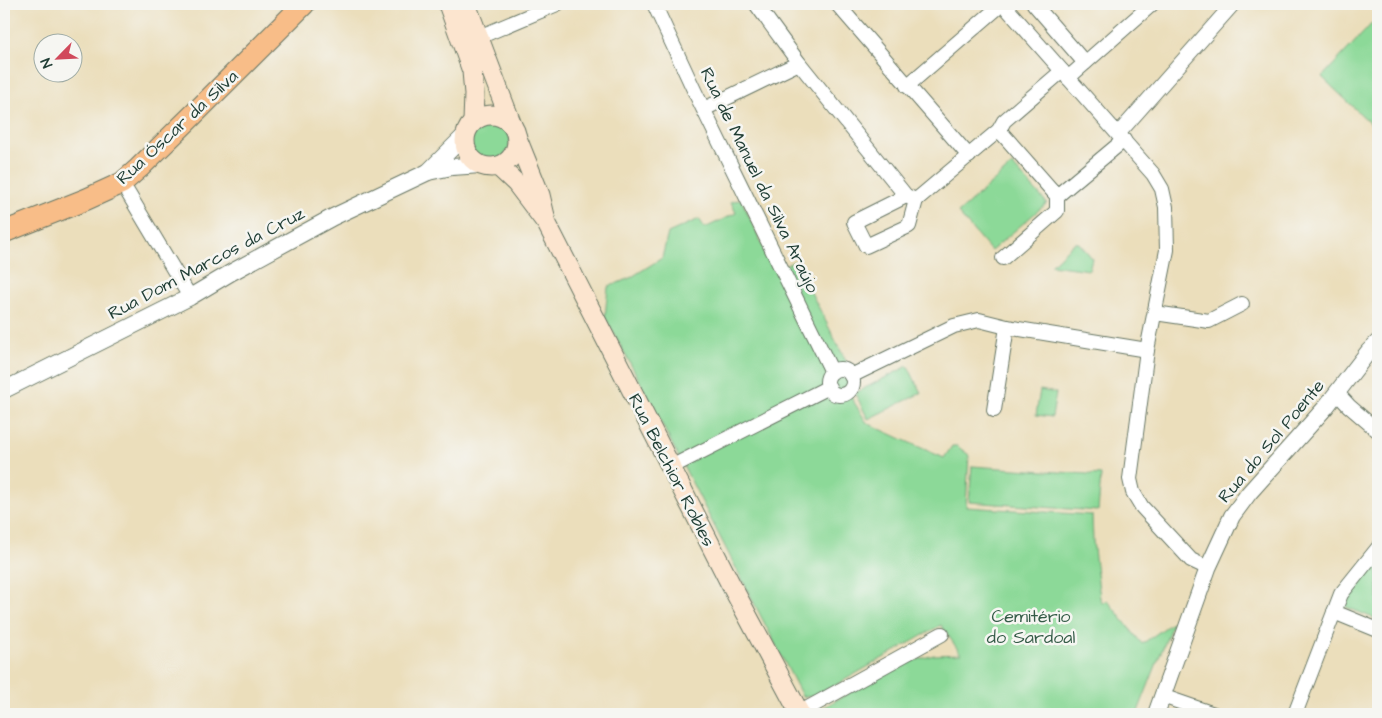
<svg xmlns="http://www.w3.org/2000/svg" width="1382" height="718" font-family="'Architects Daughter',sans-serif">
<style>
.green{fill:#8cd998;stroke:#568b66}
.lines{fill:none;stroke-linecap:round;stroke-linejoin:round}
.minor-casing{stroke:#667563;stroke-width:16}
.tertiary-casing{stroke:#667563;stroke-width:18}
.secondary-casing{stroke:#667563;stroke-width:21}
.primary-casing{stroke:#667563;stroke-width:23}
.minor{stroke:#fff;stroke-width:14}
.tertiary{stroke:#fff;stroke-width:16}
.secondary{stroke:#fce5cf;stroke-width:19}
.primary{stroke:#f8bd88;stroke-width:21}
.labels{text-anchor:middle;stroke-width:5;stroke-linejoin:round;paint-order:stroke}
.street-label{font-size:18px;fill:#1f3d34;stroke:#f6f6f2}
.park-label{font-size:18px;fill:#355c48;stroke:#f6f6f2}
</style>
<rect width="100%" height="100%" fill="#f6f6f2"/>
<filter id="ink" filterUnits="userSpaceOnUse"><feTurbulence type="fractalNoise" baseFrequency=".02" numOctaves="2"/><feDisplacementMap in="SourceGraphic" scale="10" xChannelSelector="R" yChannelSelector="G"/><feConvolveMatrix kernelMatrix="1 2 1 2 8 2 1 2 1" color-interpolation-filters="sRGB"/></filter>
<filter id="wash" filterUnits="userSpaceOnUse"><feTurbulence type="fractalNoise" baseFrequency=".0096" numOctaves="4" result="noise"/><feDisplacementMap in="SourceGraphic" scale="20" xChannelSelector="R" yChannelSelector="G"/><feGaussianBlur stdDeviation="1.12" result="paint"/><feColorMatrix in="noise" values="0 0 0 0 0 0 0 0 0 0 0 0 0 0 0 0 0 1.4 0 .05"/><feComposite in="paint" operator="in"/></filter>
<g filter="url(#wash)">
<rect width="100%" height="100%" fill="#ebdebb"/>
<!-- green -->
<g class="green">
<polygon points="1378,17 1378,116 1371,124 1322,77"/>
<circle cx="490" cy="141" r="20"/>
<polygon points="1012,165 1047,203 991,251 958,213"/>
<polygon points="741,199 774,270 795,261 848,365 849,394 867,423 908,442 944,458 952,446 957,446 969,455 966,507 1092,515 1093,541 1100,598 1102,603 1107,600 1142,644 1173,622 1137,714 812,714 898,665 934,655 961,654 941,625 834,686 810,697 802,696 637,376 605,317 608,287 630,278 662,258 668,233 699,219 705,228 736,213 731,202"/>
<polygon points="1074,243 1079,243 1092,258 1089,270 1051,265"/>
<polygon points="908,366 921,393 868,419 855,393"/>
<polygon points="1040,390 1056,393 1052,417 1036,415"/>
<polygon points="972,466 1101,475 1098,511 969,502"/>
<polygon points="1378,555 1378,620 1344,606 1354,585"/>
</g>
</g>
<g filter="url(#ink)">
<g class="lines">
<defs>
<g id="minor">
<polyline points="654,4 694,90 832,372"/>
<polyline points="756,4 799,63 906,196 916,200"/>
<polyline points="837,4 969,156"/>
<polyline points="1003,4 1153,174 1162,189 1166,207 1167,250 1147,350 1130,479 1133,492 1142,507 1191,560 1208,568"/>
<polyline points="1034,4 1085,63"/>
<polyline points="479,37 557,4"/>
<polyline points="1068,78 1152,4"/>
<polyline points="907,86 1002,4"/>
<polyline points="704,109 799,63"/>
<polyline points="999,130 1057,196"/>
<polyline points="1118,134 1233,4"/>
<polyline points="122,183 190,297"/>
<polyline points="906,196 854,222 866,246 909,226 916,200"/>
<polyline points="1057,196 1124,140"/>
<polyline points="916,200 999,130 1004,121 1062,71"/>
<polyline points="1003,258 1057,211 1057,196"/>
<polyline points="1155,313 1209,321 1242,304"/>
<circle cx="840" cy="382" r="13"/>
<polyline points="851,376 954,326 979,320 1007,327 1147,350"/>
<polyline points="1337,393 1349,406 1378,431"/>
<polyline points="994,410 1007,327"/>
<polyline points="671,467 829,387"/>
<polyline points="1334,612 1378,630"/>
<polyline points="1162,696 1214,714"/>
<polyline points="799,713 942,634"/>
<polyline points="1295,714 1341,594 1378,548"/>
</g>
<g id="tertiary">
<polyline points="428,172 465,135"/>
<polyline points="4,390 190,297 232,272 333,217 428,172 452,167 481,165"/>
<polyline points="1156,714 1208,568 1232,516 1249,493 1325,408 1369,351 1378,342"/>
</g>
<g id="secondary">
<polyline points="448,4 472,71 474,94 473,122"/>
<polyline points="466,4 512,125"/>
<circle cx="491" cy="141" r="26"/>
<polyline points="517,138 540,195 545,216"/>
<polyline points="498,166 516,183 547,224 730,583 800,714"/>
</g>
<polyline id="primary" points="4,232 87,199 122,183 139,168 192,116 304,4"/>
</defs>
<!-- minor casing -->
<use href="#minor" class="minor-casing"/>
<!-- tertiary casing -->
<use href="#tertiary" class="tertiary-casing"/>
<!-- secondary casing -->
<use href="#secondary" class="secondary-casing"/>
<!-- primary casing -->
<use href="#primary" class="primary-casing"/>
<!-- minor -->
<use href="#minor" class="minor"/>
<!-- tertiary -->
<use href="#tertiary" class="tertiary"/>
<!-- secondary -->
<use href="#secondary" class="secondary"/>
<!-- primary -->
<use href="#primary" class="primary"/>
</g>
</g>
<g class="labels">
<!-- street labels -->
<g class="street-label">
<text transform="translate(177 127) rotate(-43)" y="6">Rua Óscar da Silva</text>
<text transform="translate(760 180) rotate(64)" y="6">Rua de Manuel da Silva Araújo</text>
<text transform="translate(206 263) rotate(-28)" y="6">Rua Dom Marcos da Cruz</text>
<text transform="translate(1271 441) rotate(-50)" y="6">Rua do Sol Poente</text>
<text transform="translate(672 470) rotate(63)" y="6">Rua Belchior Robles</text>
</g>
<!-- park labels -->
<g class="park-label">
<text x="1031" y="622">Cemitério<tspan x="1031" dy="21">do Sardoal</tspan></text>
</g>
</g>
<!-- margin -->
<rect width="1382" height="718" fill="none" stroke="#f6f6f2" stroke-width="20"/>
<!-- north arrow -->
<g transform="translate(58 58) rotate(246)"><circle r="24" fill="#f6f6f2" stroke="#a0aca6"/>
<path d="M0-4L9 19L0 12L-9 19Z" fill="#d1495b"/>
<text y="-8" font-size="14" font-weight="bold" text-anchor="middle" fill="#1f3d34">N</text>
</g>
</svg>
